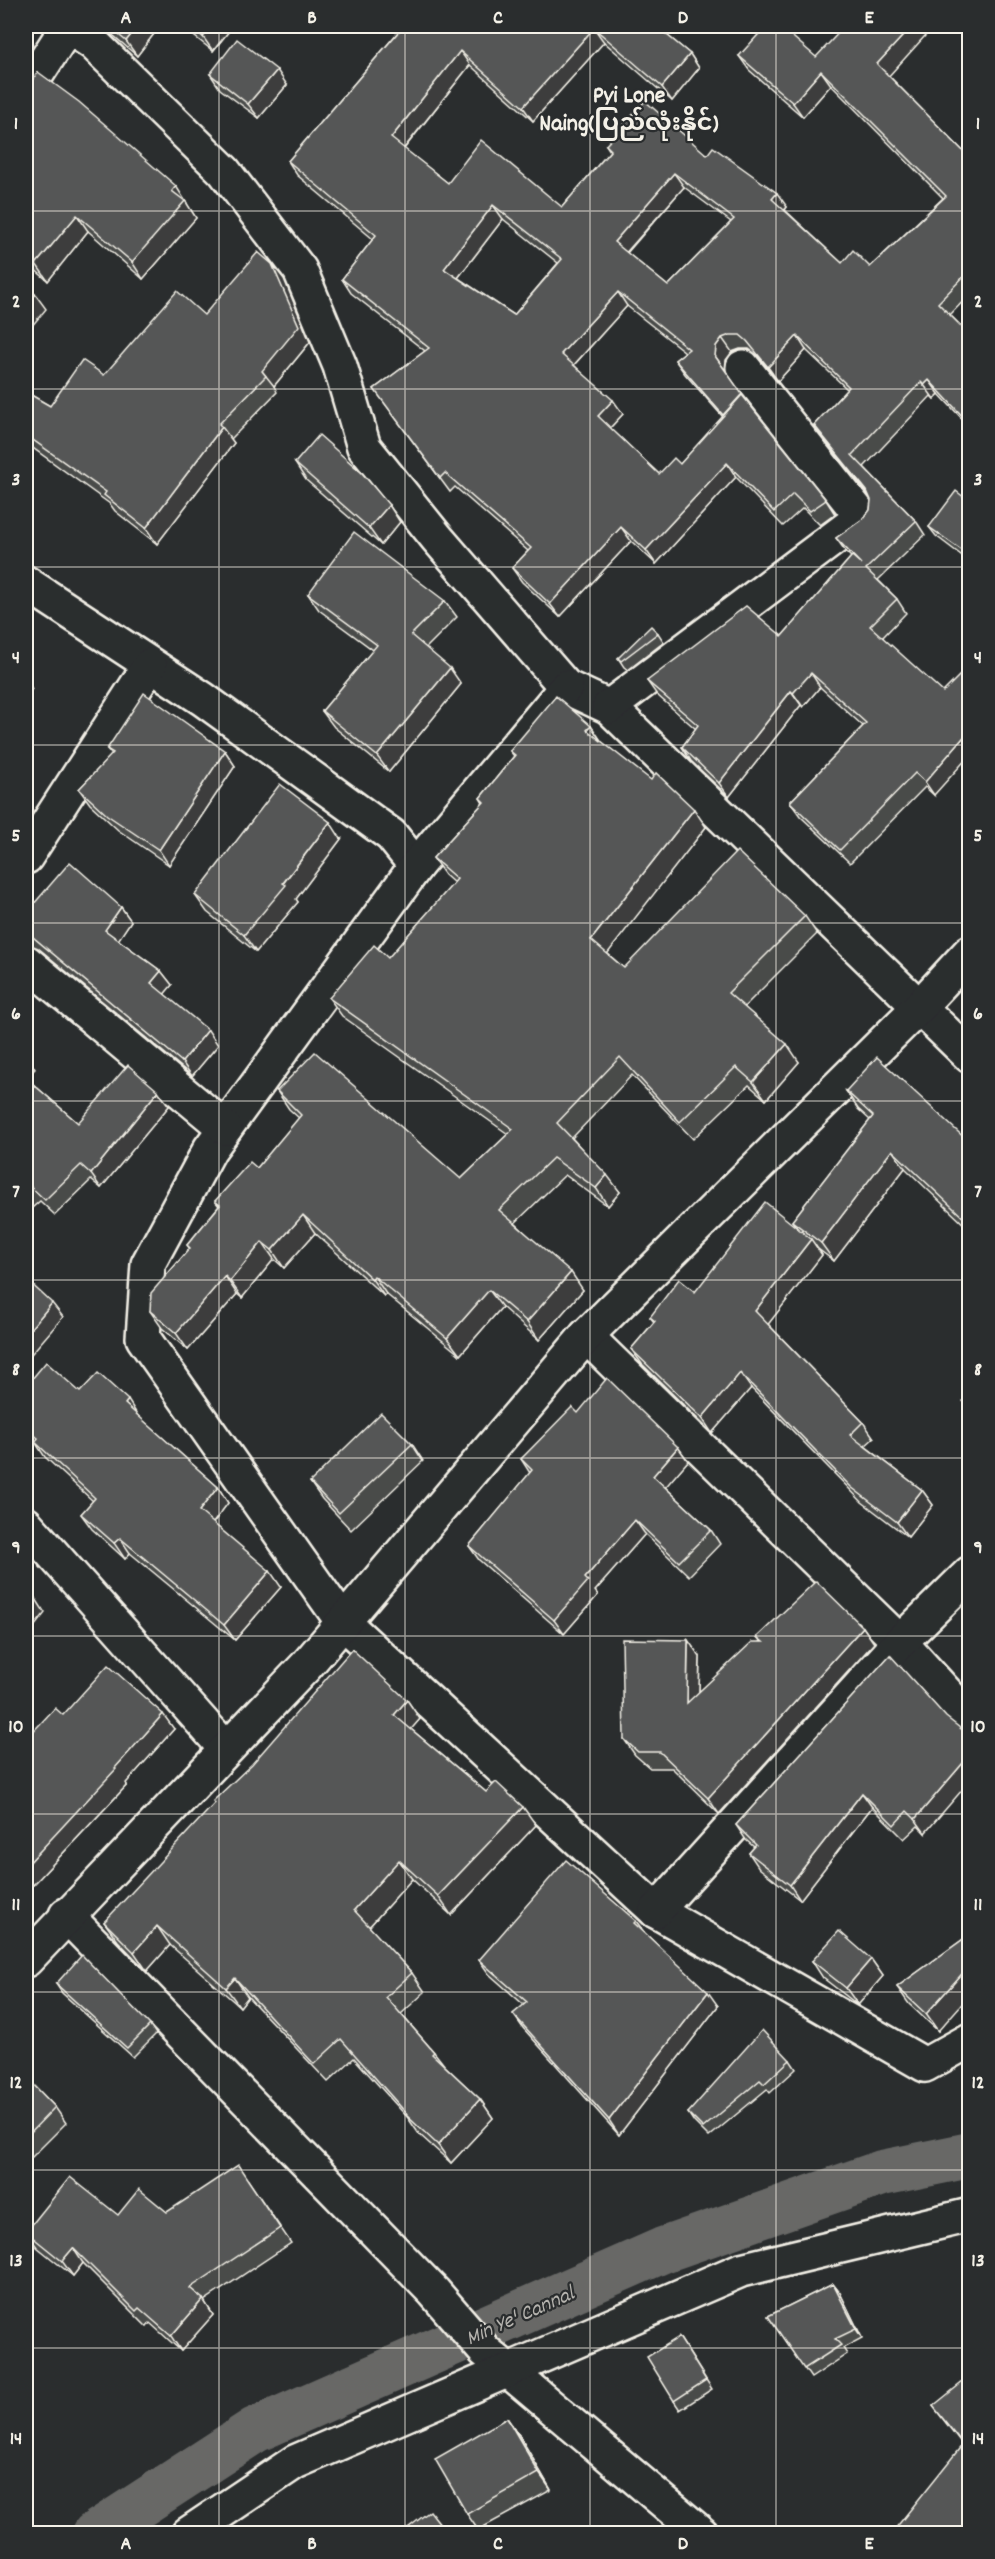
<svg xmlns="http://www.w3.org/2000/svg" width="995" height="2559" font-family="Dekko,'Noto Sans Myanmar',sans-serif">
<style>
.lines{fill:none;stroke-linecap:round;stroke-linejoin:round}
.canal{stroke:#676866;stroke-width:46}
.minor-casing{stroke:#f4f1e8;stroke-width:38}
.minor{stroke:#2a2d2e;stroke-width:33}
.wall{fill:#494b4a;stroke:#f4f1e8;stroke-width:1.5;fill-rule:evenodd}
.shaded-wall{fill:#3c3d3c;stroke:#f4f1e8;stroke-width:1.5}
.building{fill:#555756;stroke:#f4f1e8;stroke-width:1.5;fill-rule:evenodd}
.grid{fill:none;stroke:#f4f1e8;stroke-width:1.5;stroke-opacity:0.55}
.labels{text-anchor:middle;stroke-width:4.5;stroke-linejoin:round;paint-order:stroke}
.water-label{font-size:22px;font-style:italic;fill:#b5b3ae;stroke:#2a2d2e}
.quarter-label{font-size:24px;font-weight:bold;fill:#f4f1e8;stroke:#2a2d2e}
.neatline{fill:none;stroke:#f4f1e8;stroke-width:2}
.grid-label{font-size:20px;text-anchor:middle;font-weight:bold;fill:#f4f1e8}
</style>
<rect width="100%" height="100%" fill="#2a2d2e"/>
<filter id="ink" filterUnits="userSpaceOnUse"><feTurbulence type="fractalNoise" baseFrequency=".0167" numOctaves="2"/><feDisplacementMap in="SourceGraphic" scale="12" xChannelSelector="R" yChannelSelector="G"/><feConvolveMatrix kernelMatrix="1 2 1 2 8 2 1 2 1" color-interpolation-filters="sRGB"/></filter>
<g filter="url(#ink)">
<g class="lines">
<!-- canal -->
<polyline class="canal" points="95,2534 255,2430 663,2250 882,2173 970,2155"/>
<defs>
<g id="minor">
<polyline points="67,26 93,43 224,171 300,270 340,366 364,447 437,538 566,687 609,707 970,1056"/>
<polyline points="26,91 68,26"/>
<polyline points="26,583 203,699 391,835 416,866"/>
<polyline points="566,687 416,866 210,1149 148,1264 143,1338 342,1621 656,1911 925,2065 970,2040"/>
<polyline points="609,707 862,517 743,367"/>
<polyline points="26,857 150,665"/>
<polyline points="26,962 225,1128"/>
<polyline points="586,1336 900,1642 970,1719"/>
<polyline points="26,1524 226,1749"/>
<polyline points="656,1911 900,1642 970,1573"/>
<polyline points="66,1915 434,2292 485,2351 702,2534"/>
<polyline points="26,1960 306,1666 586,1336 920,1006 970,952"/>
<polyline points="188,2534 295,2462 741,2270 970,2215"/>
</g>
</defs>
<!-- minor casing -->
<use href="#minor" class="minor-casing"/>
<!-- minor -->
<use href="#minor" class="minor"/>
</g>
<!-- wall -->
<g class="wall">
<polygon points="103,26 160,26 137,56 107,30"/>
<polygon points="181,26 233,26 213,51"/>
<path d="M396,26H656L690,54L699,68L672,101L604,42L533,121L470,65L404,149L448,183L562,207L610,151L606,145L707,155L787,207L785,210L842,263L870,267L943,198L831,85L803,117L749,70L739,56L816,57L889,76L969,157V295L950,315L969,334V426L939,394L934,399L931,396L864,467L916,521L925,535L878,580L897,599L906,613L883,637L934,795L925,787L850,863L800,816L790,802L863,726L820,687L803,707L801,705L729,797L691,761L682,747L696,729L657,695L647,681L782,636L851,557L846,552L836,538L864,518L870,510L871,500L869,495L824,438L814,425L847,389L806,350L778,381L757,355L749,349H740L732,352L726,360L725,370L742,395L826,500L835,514L820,525L803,508L783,526L736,477L656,564L631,541L560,617L522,582L512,568L528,551L455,487L450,492L374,389L425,351L351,293L342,279L373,239L297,175L288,161L399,31ZM684,187L731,222L668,286L627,253ZM503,219L558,263L514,315L458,278ZM627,306L685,352L675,360L685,374L723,417L680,464L659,474L610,428L623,414L574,365Z"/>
<polygon points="210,74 287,85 259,118 220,89"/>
<polygon points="26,88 187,203 187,204 196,218 143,279 88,231 48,281 26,262"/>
<polygon points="272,264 284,279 310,342 274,386 277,392 231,439 234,443 157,544 115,511 110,504 26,443 26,392 50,406 104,375 204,315"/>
<polygon points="295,463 389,505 400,522 381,545 306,480"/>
<polygon points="969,501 969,561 936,536 929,527"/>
<polygon points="308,594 445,601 457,617 426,648 461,684 389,772 334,727 322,711 373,650 319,610"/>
<polygon points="658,633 664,642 628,670 624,667 618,658"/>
<polygon points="591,726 602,742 706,827 607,953 624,968 805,916 817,934 744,1007 799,1062 766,1100 749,1085 693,1139 632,1075 572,1138 620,1192 608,1206 565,1175 515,1223 583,1290 539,1340 502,1307 460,1355 386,1294 384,1296 315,1233 284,1268 274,1259 242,1298 237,1294 188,1350 162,1328 150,1311 190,1249 187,1245 219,1206 215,1201 257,1168 299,1118 289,1109 277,1091 461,1179 508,1134 342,1016 329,998 388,958 454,883 445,875 433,858 483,803 480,798 514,756 510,751"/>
<polygon points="107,749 225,751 235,766 169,865 118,830 90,804 79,789 112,755"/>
<polygon points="341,839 296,899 298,902 256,952 207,912 195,895"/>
<polygon points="121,907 131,921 118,940 161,971 172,985 164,994 218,1045 192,1076 38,948 26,943 26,913"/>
<polygon points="26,1055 35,1069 26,1078 78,1123 158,1091 169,1106 101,1188 91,1180 55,1215 40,1201 26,1213"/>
<polygon points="846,1091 969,1142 969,1229 905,1168 834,1261 818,1249 822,1255 768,1324 863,1422 874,1438 865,1446 922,1490 933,1505 908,1537 862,1502 751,1388 712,1433 642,1364 631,1349 654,1322 650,1317 695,1292 797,1228 792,1221 870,1120 858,1109"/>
<polygon points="26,1386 80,1392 138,1416 218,1487 228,1503 213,1523 281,1587 235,1640 130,1553 125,1559 92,1529 81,1514 93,1501 45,1457 35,1442 26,1434"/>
<polygon points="578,1413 678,1447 688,1461 665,1487 711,1530 720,1544 689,1576 645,1534 595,1591 598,1595 564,1634 479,1560 469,1546 530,1473 521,1459"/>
<polygon points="412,1444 423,1461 351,1530 322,1499 310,1482"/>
<polygon points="863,1627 874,1643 719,1814 672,1768 650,1768 635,1755 624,1739 700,1657 699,1692 761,1642 757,1637"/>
<polygon points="890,1655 925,1833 918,1826 904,1839 872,1807 800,1900 759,1868 749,1853 754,1847 746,1840 736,1825"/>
<polygon points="407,1700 420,1719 411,1729 486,1792 536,1825 451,1915 412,1879 369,1927 412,1973 425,1992 401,2014 434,2052 445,2066 480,2099 493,2118 451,2163 419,2134 408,2118 354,2058 328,2082 248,1997 240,2007 170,1945 147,1971 118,1941 104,1922"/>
<polygon points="63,1715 174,1729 126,1783 127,1785 33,1885 26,1878 26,1739"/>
<polygon points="636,1921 644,1932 718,2006 619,2135 523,2028 513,2014 524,2005 489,1974 479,1960"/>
<polygon points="969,1935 938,2031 909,2004 897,1987"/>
<polygon points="871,1959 883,1976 858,2005 823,1978 812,1961"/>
<polygon points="56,1984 150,2025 156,2034 133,2057 62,1993"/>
<polygon points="790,2060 796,2069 770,2093 767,2089 709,2137 694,2122 688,2113"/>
<polygon points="26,2077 55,2107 66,2123 26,2163"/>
<polygon points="248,2180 291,2243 204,2301 213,2315 181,2351 150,2323 147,2327 83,2263 73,2276 37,2247 26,2232 118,2215 167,2212"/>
<polygon points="833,2284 840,2293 862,2338 843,2348 847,2354 811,2378 768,2316"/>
<polygon points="679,2337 712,2389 680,2410 674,2401"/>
<polygon points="969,2388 969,2534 963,2445 933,2406"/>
<polygon points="507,2418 519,2435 551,2490 478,2530 467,2514"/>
</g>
<!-- shaded-wall -->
<g class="shaded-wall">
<polygon points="138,26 160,26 137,56 126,41"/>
<polygon points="212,26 233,26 213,51 203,37"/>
<polygon points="912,26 934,26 887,78 877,64"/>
<polygon points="594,28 604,42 533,121 523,107"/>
<polygon points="460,51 470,65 401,152 391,138"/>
<polygon points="690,54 699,68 672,101 662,87"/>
<polygon points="277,70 287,85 259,118 248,104"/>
<polygon points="821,71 831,85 803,117 793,103"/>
<polygon points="674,173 684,187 623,256 614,242"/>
<polygon points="176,186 196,218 143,279 132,262 172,191"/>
<polygon points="777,193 787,207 782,213 772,199"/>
<polygon points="493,205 503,219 454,283 444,269"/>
<polygon points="77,215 88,231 48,281 36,264"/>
<polygon points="272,264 284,279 310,342 274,386 262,371"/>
<polygon points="618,292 627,306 571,368 561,354"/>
<polygon points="35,294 46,309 26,333 26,306"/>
<polygon points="797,336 806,350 778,381 768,367"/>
<polygon points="722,338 732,352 726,360 725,370 715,356 716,346"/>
<polygon points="929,380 939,394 934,399 924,385"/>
<polygon points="613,400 623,414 608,430 598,416"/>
<polygon points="222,427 234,443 157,544 146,528"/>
<polygon points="727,463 736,477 656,564 646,550"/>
<polygon points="389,505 400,522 381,545 369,528"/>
<polygon points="621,527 631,541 560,617 550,604"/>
<polygon points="450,668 461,684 389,772 377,756"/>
<polygon points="811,673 820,687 803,707 793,693"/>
<polygon points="26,680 32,689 26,696"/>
<polygon points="791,691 801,705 729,797 719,783"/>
<polygon points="591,726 603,744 587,730"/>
<polygon points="969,731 969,756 934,795 925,782"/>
<polygon points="225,751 235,766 169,865 159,850"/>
<polygon points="694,809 706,827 604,958 591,940"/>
<polygon points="330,822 341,839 296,899 298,902 256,952 244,935"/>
<polygon points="121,907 131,921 115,945 105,930"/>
<polygon points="161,971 172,985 161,998 151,983"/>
<polygon points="208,1030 218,1045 192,1076 182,1062"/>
<polygon points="787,1044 799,1062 766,1100 753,1082"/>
<polygon points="158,1091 169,1106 101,1188 91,1174"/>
<polygon points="892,1150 905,1168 834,1261 821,1243"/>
<polygon points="607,1175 620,1192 608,1206 596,1188"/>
<polygon points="303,1215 315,1233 284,1268 272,1250"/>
<polygon points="811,1239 822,1255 766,1327 755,1311"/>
<polygon points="262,1242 274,1259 242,1298 230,1281"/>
<polygon points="571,1272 583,1290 539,1340 527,1322"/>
<polygon points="225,1276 237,1294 188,1350 176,1333"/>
<polygon points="374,1276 386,1294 384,1296 372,1279"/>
<polygon points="489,1290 502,1307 460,1355 447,1338"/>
<polygon points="52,1303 63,1317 26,1360 26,1334"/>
<polygon points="740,1373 751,1388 712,1433 702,1418"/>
<polygon points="128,1400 138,1416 125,1404"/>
<polygon points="678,1447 688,1461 663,1490 653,1476"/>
<polygon points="218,1487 228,1503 210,1527 199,1511"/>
<polygon points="922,1490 933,1505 908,1537 897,1522"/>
<polygon points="635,1520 645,1534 595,1591 598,1595 564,1634 554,1620 585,1578"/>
<polygon points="120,1538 130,1553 125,1559 114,1543"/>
<polygon points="270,1571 281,1587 235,1640 224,1625"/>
<polygon points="36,1599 45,1613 26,1637 26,1612"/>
<polygon points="863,1627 874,1643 719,1814 708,1798"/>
<polygon points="688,1640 700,1657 698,1719 687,1703"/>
<polygon points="407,1700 420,1719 407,1734 394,1715"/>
<polygon points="163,1714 174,1729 126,1783 127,1785 33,1885 26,1875 26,1866"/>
<polygon points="969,1756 969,1782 925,1833 915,1819"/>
<polygon points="862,1793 872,1807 800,1900 790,1885"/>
<polygon points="523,1807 536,1825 451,1915 438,1896"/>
<polygon points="399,1860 412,1879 367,1929 354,1910"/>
<polygon points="157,1926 170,1945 147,1971 134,1952"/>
<polygon points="871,1959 883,1976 858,2005 846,1988"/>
<polygon points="969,1966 969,1996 938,2031 926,2014"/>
<polygon points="235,1978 248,1997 240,2007 226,1988"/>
<polygon points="708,1992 718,2006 619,2135 609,2120"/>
<polygon points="480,2099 493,2118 451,2163 438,2145"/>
<polygon points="73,2248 83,2263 73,2276 62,2261"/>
<polygon points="833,2284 840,2293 862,2338 856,2329"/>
<polygon points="203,2299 213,2315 181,2351 171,2336"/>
<polygon points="507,2418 519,2435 551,2490 539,2473"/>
</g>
<!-- building -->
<g class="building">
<polygon points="108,26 138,26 126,41"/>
<polygon points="189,26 212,26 203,37"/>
<path d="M396,26H656L690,54L662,87L594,28L523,107L460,51L391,138L448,183L481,140L562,207L611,150L606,145L645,101L707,155L713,147L777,193L772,199L842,263L853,250L870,267L946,196L821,71L793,103L739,56L766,26H780L816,57L845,26H912L877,64L969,157V271L938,303L969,334V423L929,380L924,385L921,382L852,455L916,521L866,569L897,599L870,626L943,692L969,666V731L925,782L915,773L840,850L790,802L866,723L811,673L793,693L791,691L719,783L682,747L698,725L647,681L746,606L782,636L852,556L861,564L836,538L864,518L870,510L871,500L867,491L814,425L849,387L797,336L768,367L747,341L740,335H730L722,338L716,346L715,356L742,394L723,415L675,360L689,349L618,292L561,354L613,400L598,416L659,474L674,458L680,464L742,395L826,500L810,511L793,494L774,512L727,463L646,550L621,527L550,604L512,568L531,548L445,473L440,478L374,389L429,348L342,279L376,235L288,161L400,30ZM674,173L734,219L668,286L614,242ZM493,205L562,259L514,315L444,269Z"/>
<polygon points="237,39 277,70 248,104 210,74"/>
<polygon points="38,72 79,102 176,186 172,191 185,201 132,262 77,215 36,264 26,255 26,210 29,205 26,203 26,88"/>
<polygon points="258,252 272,264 299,326 262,371 266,376 219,424 222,427 146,528 104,495 106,492 26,435 26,392 50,406 82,360 104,375 177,291 204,315"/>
<polygon points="26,285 35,294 26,306"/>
<polygon points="319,435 362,473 389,505 369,528 295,463"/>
<polygon points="956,491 969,501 969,550 967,554 929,527"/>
<polygon points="354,532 445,601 411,635 450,668 377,756 322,711 377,645 308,594"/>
<polygon points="651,626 658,633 621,661 618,658"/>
<polygon points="144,693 225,751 159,850 107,815 79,789 113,753 107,749"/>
<polygon points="556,696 591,726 587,730 651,780 656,773 694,809 591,940 624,968 737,851 805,916 728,993 787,1044 753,1082 736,1067 680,1122 620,1057 557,1123 607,1175 596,1188 553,1158 499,1210 571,1272 527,1322 489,1290 447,1338 374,1276 372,1279 303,1215 272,1250 262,1242 230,1281 225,1276 176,1333 150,1311 151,1293 190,1248 187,1245 220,1205 215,1201 250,1162 257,1168 301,1115 277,1091 315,1052 461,1179 513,1129 329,998 374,945 388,958 457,879 433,858 484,802 480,798 515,755 510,751"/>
<polygon points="280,784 330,822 283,883 286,885 244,935 195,895"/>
<polygon points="70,862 121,907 105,930 161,971 151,983 208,1030 182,1062 28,933 26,932 26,913"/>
<polygon points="877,1057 969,1142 969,1223 892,1150 821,1243 792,1221 873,1116 846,1091"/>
<polygon points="128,1065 158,1091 91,1174 81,1165 45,1200 30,1186 26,1190 26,1078 78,1123"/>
<polygon points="765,1202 811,1239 755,1311 863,1422 850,1435 922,1490 897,1522 851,1487 740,1373 702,1418 631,1349 655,1321 650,1317 679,1279 695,1292"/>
<polygon points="26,1279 52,1303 26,1334"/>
<polygon points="46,1362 80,1392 98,1373 128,1400 125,1404 218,1487 199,1511 270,1571 224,1625 120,1538 114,1543 81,1514 95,1498 35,1442 38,1438 26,1428 26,1386"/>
<polygon points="607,1378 678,1447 653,1476 711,1530 679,1562 635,1520 585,1578 588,1581 554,1620 469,1546 532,1470 521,1459 572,1407 578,1413"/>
<polygon points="969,1392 969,1406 963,1401"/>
<polygon points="381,1413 412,1444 339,1513 310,1482"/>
<polygon points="816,1581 863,1627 708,1798 660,1752 638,1752 624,1739 622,1639 688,1640 687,1703 752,1642 763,1642 757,1637"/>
<polygon points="26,1591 36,1599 26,1612"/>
<polygon points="352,1649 407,1700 394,1715 486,1792 496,1782 523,1807 438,1896 399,1860 354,1910 412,1973 386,1997 434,2052 432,2054 480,2099 438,2145 406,2115 407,2114 341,2039 314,2064 235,1978 226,1988 157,1926 134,1952 104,1922 215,1803 213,1801 252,1764"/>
<polygon points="890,1655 946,1717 969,1735 969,1756 915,1819 907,1811 894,1825 862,1793 790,1885 749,1853 756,1845 736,1825"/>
<polygon points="108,1665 163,1714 115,1768 116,1769 26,1866 26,1739 55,1708 63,1715"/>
<polygon points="566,1860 636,1921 634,1923 708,1992 609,2120 513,2014 527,2002 479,1960"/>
<polygon points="839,1931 871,1959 846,1988 812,1961"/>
<polygon points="969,1935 969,1966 926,2014 897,1987"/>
<polygon points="82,1955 150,2025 127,2048 56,1984"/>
<polygon points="762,2030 790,2060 764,2084 760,2080 703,2128 688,2113"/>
<polygon points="26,2077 55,2107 26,2137"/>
<polygon points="238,2165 280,2228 190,2288 203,2299 171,2336 139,2308 136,2311 73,2248 62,2261 26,2232 70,2177 118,2215 139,2189 167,2212"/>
<polygon points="833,2284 856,2329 835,2339 841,2345 804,2369 768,2316"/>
<polygon points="679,2337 706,2380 674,2401 647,2357"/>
<polygon points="964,2381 969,2388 969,2534 891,2534 963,2444 933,2406"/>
<polygon points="507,2418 539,2473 467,2514 435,2459"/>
<polygon points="430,2511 448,2534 400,2534"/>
</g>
</g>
<!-- grid -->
<path class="grid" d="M219,26V2534M405,26V2534M590,26V2534M776,26V2534M26,211H970M26,389H970M26,567H970M26,745H970M26,923H970M26,1101H970M26,1280H970M26,1458H970M26,1636H970M26,1814H970M26,1992H970M26,2170H970M26,2348H970"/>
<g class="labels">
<!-- water labels -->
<g class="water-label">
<text transform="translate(519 2314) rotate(-24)" y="8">Min Ye' Cannal</text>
</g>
<!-- quarter labels -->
<g class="quarter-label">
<text x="629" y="102">Pyi Lone<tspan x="629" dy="28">Naing(ပြည်လုံးနိုင်)</tspan></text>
</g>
</g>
<!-- margin -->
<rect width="995" height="2559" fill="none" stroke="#2a2d2e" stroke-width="66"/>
<rect x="33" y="33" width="929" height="2493" class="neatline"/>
<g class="grid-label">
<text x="126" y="23">A</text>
<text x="312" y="23">B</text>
<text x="498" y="23">C</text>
<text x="683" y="23">D</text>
<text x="869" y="23">E</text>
<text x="16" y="129">1</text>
<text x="978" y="129">1</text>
<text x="16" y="307">2</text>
<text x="978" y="307">2</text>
<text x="16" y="485">3</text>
<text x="978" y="485">3</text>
<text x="16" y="663">4</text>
<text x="978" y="663">4</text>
<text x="16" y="841">5</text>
<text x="978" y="841">5</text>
<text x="16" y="1019">6</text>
<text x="978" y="1019">6</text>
<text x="16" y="1197">7</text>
<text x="978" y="1197">7</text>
<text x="16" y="1375">8</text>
<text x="978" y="1375">8</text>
<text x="16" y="1553">9</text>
<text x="978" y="1553">9</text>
<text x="16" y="1732">10</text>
<text x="978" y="1732">10</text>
<text x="16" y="1910">11</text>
<text x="978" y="1910">11</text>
<text x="16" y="2088">12</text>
<text x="978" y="2088">12</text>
<text x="16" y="2266">13</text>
<text x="978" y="2266">13</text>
<text x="16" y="2444">14</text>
<text x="978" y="2444">14</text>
<text x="126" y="2549">A</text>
<text x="312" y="2549">B</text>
<text x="498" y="2549">C</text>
<text x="683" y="2549">D</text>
<text x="869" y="2549">E</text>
</g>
</svg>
